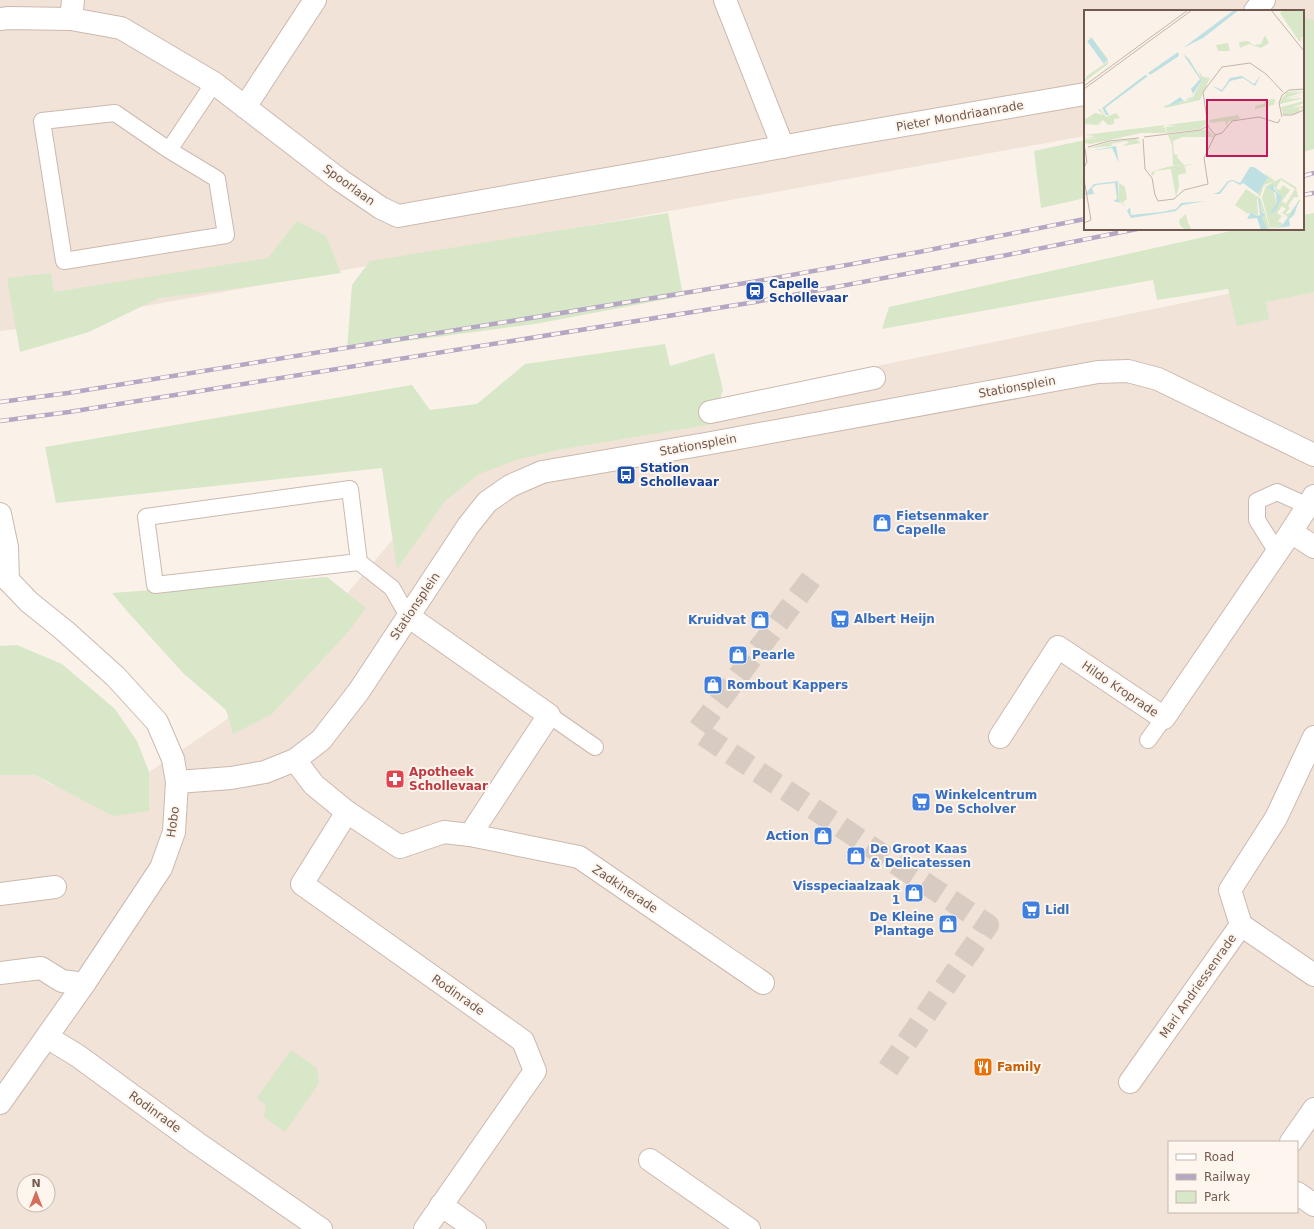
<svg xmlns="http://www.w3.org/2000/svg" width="1314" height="1229" font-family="'DejaVu Sans',sans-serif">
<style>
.residential{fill:#f1e3d7;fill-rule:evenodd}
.green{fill:#d7e7c8}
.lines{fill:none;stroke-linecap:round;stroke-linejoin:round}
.pedestrian-tunnel{stroke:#d8ccc2;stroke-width:22;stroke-dasharray:22 11;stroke-linecap:butt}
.service-casing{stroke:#cbb9af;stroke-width:18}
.pedestrian-casing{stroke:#cbb9af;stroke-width:24}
.minor-casing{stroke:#cbb9af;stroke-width:24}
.tertiary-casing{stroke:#cbb9af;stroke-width:24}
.service{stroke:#fff;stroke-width:16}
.pedestrian{stroke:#fff;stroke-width:22}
.minor{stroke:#fff;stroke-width:22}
.tertiary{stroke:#fff;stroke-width:22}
.rail-casing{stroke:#b4a7c3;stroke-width:4.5}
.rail{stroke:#fdf6ee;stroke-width:3;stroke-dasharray:9;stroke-linecap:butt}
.labels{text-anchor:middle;stroke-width:4;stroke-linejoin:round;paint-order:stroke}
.street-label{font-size:12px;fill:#72584f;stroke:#fdf6ee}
.transit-label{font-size:12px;font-weight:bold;fill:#164399;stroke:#fdf6ee;text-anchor:start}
.shop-label{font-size:12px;font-weight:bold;fill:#366cbe;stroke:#fdf6ee;text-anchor:start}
.health-label{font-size:12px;font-weight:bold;fill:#be3a42;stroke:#fdf6ee;text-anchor:start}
.food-label{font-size:12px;font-weight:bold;fill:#c56008;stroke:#fdf6ee;text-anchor:start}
.inset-road{fill:none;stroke:#c4b4ab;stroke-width:1}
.view{fill:#c2185b;fill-opacity:0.15;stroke:#c2185b;stroke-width:2}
.inset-edge{fill:none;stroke:#72584f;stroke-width:2}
</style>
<rect width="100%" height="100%" fill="#faf2e8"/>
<!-- residential -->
<g class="residential">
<polygon points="0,0 1314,0 1314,94 1303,96 1303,11 1085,11 1085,136 18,329 0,331"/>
<path d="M1314,276V1229H0V775H35L52,785L149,811V772L260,697L468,450ZM1169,1142H1297V1212H1169ZM24,1181H48V1205H24Z"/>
</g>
<!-- green -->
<g class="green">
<polygon points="1303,18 1314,20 1314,149 1303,152"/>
<polygon points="1085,140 1085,198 1041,208 1034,151"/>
<polygon points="668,213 683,296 535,324 347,349 352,285 370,261"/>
<polygon points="1314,213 1314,292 1266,302 1269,319 1237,326 1228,289 1157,300 1153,280 882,329 889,307 1240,229 1303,229 1303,215"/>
<polygon points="297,221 326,236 341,273 240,288 159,298 89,332 20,352 7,278 51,273 54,292 268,258"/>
<polygon points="665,344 670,366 714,353 723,390 712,424 557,450 516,460 479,474 445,501 397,569 382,468 56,503 45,447 412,385 430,410 477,404 525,364"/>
<polygon points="327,577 366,608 348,632 272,714 233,734 226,710 183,673 126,610 112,593"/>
<polygon points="17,645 62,664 115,709 137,741 149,772 149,811 113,816 35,775 0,775 0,646"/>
<polygon points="291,1050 317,1068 319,1083 285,1132 264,1117 266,1105 257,1098"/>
</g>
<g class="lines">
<!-- pedestrian-tunnel -->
<polyline class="pedestrian-tunnel" points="811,579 697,731 988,925 886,1072"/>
<defs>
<g id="service">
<polyline points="169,150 217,179 226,235 64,261 42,121 115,113 169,150 214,83"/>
<polyline points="1277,552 1257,520 1257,501 1277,492 1308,506"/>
<polyline points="359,562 155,585 146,517 350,489 359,562 392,588 408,616"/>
<polyline points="549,715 595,747"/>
<polyline points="1148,740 1164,718"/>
</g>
<g id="pedestrian">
<polyline points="725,0 783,147"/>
<polyline points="663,169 835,137"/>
<polyline points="710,412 874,378"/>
<polyline points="650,1160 749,1229"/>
</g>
<g id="minor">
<polyline points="1255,11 1264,0"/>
<polyline points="0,19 9,18 71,19 121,28 214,83 340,180 381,208 398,216 663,169"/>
<polyline points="71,19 73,0"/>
<polyline points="245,107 315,0"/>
<polyline points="835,137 1085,94"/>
<polyline points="1314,496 1291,532 1314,547"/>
<polyline points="408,616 549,715 470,835"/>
<polyline points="1000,737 1058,647 1164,718 1291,532"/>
<polyline points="295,760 314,785 347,812 400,847 444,832 470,835 579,857 763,983"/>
<polyline points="347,812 302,884 523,1041 535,1071 425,1229"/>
<polyline points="0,894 55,887"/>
<polyline points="1241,925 1314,975"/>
<polyline points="0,973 41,968 62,981 84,984"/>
<polyline points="47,1037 78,1056 197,1143 321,1229"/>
<polyline points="1130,1082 1241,925 1230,890 1276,818 1314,737"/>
<polyline points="1291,1142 1314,1109"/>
<polyline points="1297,1193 1314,1205"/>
<polyline points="441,1205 475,1229"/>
</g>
<g id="tertiary">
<polyline points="0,514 7,547 8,580"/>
<polyline points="177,782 231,778 265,772 295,760 321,740 359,691 468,526 487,502 510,486 542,472 711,443 1098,372 1128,371 1158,379 1314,455"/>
<polyline points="0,1103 84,984 161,868 174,832 177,782 173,759 157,722 116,677 65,631 29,602 8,580"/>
</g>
</defs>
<!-- service casing -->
<use href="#service" class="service-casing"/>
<!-- pedestrian casing -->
<use href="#pedestrian" class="pedestrian-casing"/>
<!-- minor casing -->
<use href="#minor" class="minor-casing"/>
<!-- tertiary casing -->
<use href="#tertiary" class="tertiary-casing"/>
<!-- service -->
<use href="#service" class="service"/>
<!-- pedestrian -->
<use href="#pedestrian" class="pedestrian"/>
<!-- minor -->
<use href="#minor" class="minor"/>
<!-- tertiary -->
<use href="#tertiary" class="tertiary"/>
<defs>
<g id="rail">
<polyline points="1303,176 1314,173"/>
<polyline points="1303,195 1314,193"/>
<polyline points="0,402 68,393 752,282 919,252 1085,219"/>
<polyline points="0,421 69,412 755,302 1007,255 1137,229"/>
</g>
</defs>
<!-- rail casing -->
<use href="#rail" class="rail-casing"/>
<!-- rail -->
<use href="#rail" class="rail"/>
</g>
<!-- icons -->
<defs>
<symbol id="station-square" viewBox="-11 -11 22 22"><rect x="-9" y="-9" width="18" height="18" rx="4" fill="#1a4fb4" stroke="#fdf6ee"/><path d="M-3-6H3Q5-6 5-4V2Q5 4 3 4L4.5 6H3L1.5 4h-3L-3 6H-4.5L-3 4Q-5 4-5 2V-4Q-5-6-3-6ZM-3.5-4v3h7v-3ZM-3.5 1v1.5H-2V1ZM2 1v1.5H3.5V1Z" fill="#fff"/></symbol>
<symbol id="bus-square" viewBox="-11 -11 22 22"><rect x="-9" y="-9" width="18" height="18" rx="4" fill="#1a4fb4" stroke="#fdf6ee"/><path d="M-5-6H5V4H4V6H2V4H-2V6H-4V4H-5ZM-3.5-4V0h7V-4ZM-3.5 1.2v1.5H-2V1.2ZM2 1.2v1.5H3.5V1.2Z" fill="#fff"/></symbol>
<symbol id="shop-square" viewBox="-11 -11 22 22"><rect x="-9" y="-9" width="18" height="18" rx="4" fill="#3f7fe0" stroke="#fdf6ee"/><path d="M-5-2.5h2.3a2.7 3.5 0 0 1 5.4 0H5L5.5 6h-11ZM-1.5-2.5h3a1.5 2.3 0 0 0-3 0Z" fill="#fff"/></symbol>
<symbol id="supermarket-square" viewBox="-11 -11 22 22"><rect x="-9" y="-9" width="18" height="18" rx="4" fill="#3f7fe0" stroke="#fdf6ee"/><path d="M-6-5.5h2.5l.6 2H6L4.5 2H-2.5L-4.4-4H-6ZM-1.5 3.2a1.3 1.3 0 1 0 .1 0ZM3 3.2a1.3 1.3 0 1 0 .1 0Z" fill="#fff"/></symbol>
<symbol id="pharmacy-square" viewBox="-11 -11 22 22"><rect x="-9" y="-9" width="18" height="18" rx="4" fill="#e0444e" stroke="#fdf6ee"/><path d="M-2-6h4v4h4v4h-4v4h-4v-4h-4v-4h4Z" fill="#fff"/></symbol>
<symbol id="restaurant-square" viewBox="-11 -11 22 22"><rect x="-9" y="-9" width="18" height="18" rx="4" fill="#e8710a" stroke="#fdf6ee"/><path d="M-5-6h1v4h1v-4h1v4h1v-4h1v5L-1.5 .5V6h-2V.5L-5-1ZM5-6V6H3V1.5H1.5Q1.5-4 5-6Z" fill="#fff"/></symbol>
</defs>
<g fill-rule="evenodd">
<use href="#station-square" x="744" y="280" width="22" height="22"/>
<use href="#bus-square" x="615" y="464" width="22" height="22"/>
<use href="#shop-square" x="871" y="512" width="22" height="22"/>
<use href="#supermarket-square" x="829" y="608" width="22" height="22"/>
<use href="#shop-square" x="749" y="609" width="22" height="22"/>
<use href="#shop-square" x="727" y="644" width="22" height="22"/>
<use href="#shop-square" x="702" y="674" width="22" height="22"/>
<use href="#pharmacy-square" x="384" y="768" width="22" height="22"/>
<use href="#supermarket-square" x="910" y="791" width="22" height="22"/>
<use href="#shop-square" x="812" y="825" width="22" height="22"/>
<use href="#shop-square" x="845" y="845" width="22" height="22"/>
<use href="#shop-square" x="903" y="882" width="22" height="22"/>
<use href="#supermarket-square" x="1020" y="899" width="22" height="22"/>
<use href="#shop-square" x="937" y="913" width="22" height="22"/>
<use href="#restaurant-square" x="972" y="1056" width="22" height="22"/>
</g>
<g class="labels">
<!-- street labels -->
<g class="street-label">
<text transform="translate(960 116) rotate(-10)" y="4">Pieter Mondriaanrade</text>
<text transform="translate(349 185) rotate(36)" y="4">Spoorlaan</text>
<text transform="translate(1017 387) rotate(-10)" y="4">Stationsplein</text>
<text transform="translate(698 445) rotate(-10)" y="4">Stationsplein</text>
<text transform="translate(415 606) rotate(-56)" y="4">Stationsplein</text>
<text transform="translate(1120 689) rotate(34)" y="4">Hildo Kroprade</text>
<text transform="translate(173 822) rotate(-82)" y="4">Hobo</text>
<text transform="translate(625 889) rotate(34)" y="4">Zadkinerade</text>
<text transform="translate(1198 986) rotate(-55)" y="4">Mari Andriessenrade</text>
<text transform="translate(458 995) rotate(35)" y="4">Rodinrade</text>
<text transform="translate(155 1112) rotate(36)" y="4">Rodinrade</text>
</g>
<!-- transit labels -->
<g class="transit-label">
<text x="769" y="288">Capelle<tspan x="769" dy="14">Schollevaar</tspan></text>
<text x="640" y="472">Station<tspan x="640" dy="14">Schollevaar</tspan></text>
</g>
<!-- shop labels -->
<g class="shop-label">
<text x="896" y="520">Fietsenmaker<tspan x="896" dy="14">Capelle</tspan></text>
<text x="854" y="623">Albert Heijn</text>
<text x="746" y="624" text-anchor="end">Kruidvat</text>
<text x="752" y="659">Pearle</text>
<text x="727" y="689">Rombout Kappers</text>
<text x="935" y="799">Winkelcentrum<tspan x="935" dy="14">De Scholver</tspan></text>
<text x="809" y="840" text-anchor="end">Action</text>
<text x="870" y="853">De Groot Kaas<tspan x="870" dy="14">&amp; Delicatessen</tspan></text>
<text x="900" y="890" text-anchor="end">Visspeciaalzaak<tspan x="900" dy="14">1</tspan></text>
<text x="1045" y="914">Lidl</text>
<text x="934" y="921" text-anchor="end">De Kleine<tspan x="934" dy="14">Plantage</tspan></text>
</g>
<!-- health labels -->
<g class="health-label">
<text x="409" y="776">Apotheek<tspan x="409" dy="14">Schollevaar</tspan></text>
</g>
<!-- food labels -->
<g class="food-label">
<text x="997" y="1071">Family</text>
</g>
</g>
<!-- overview -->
<g transform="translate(1084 10)">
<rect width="220" height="220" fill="#faf2e8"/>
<path d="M194,0H220V26L216,29L220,30L215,31L196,3L198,1ZM181,25L185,33L177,38L165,34L156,38L155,32L164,31L169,35L177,34ZM7,27L24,49V54L0,72L3,66L23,52L6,28L2,30ZM144,33L146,41H134L132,35ZM114,60L119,67L126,68L116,90L81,98L80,96L103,91L109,87L118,70ZM220,80L206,83L220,82L201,88L220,85L200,89L220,88L196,94V91L203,82L205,83L203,82ZM191,89L190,95L171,99V96L180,94L182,90ZM220,91V93L209,97L220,95L200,100L220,96V99L215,98L216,101L211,104L199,105L197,97ZM16,99L22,107L32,103L36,108L30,109V114L24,115L19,110L14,115L0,114V110L11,103L20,105L14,100ZM154,105L156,109L145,111L142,116L141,111L126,113L125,110ZM122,110V115L116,119L83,123L82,117L92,116L82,115ZM81,115L78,118L81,117L82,123H57L7,134L0,133V130L23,127L0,129L11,126L0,125ZM124,119L130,127H98L89,131L90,144L94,145L93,147L97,152L100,155L112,154L100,156L89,155L88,135L84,125ZM52,129L57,133L39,136L45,132L42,131L27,134L28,136L6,138L3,142L5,138L25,132ZM95,155L101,157L102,163L94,165L95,176L92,187L87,159L71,161L69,166L67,163L70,161L83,157ZM180,163L191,171L180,175L176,187L174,184L184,167ZM197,168L212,177L214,187H210L204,196L206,198L201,204L206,203L215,190H217L198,216L186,218L178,187L182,176ZM197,170L211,179L202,194L198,191L206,180L199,175L196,180L192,178ZM188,174L197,187L191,202L185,204L193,194ZM198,196L202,199L198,203L204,207L199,214L194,211L198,206L193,203ZM35,173L41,177L43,189L39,192L41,196L34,189ZM162,179L177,189L186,220L179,215L178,207L181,203L177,202L176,189H173L174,206L167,202L164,204L151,195ZM102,204L104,213L108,220H101L96,215L95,210Z" fill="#d7e7c8" fill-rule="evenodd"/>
<path d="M150,0H155L119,28L99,38ZM8,28L23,50L20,54L3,31ZM94,42L95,46L66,65L64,63ZM99,44L105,49L118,70L106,89L82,97L96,87L100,91L107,87L109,84L107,79L116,69ZM61,65L64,66L21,98L25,105H22L18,98ZM177,65L171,76L159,68L146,71L138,82L127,75L138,80L146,68L158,66L170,74ZM32,136L35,153L28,138L5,141ZM166,157H170L184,167L174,184L159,173L156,175L149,171L145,172L136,184H129L135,182L144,171L149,170L156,173ZM34,171V189L37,193L29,191L33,189L31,173L12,175L8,178L10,184L0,185L10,174ZM189,174L190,179L198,187L191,202L185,204L193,193L192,183L184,178ZM174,189H176L177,202L181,204L178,208L184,220H177L173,208L163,209L167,202L173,206L176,205ZM122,191L98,195L92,201L47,208L43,201L46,197L47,205L77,202L92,199L97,193ZM215,191L210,205L205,209L206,216L187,219L198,216Z" fill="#bee0e2"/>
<path class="inset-road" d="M187,0L220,41M0,76L104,0M0,79L108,0M199,105H208L220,100M198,107L195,93L198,85L205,80L220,79M124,116L119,82L138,57L166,53L182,64L199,82M131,125L138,123L148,111L175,107L194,113L196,109M60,127L116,120L124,116M59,129L61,159L68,168L71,185L74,191L90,189L100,180L124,174L120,148L131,125L124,116M4,137L25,131L55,128M0,157L3,152L1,139M0,169L7,210L0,213"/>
<path class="view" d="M123,90H183V146H123Z"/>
<rect width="220" height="220" class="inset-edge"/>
</g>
<!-- legend -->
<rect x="1168" y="1141" width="130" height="72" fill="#fdf6ee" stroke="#c5b7ae"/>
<rect x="1176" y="1154" width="20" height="6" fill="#ffffff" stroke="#c5b7ae"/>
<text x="1204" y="1161" font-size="12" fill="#72584f">Road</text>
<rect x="1176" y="1174" width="20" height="6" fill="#b4a7c3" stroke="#c5b7ae"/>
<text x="1204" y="1181" font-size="12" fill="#72584f">Railway</text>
<rect x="1176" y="1191" width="20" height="12" fill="#d7e7c8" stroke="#c5b7ae"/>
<text x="1204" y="1201" font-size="12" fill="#72584f">Park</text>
<!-- north arrow -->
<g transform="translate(36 1193)"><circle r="19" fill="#fdf6ee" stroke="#c5b7ae"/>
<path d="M0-3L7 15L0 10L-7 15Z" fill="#d76c5a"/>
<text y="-6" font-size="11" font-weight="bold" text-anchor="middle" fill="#72584f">N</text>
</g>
</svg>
